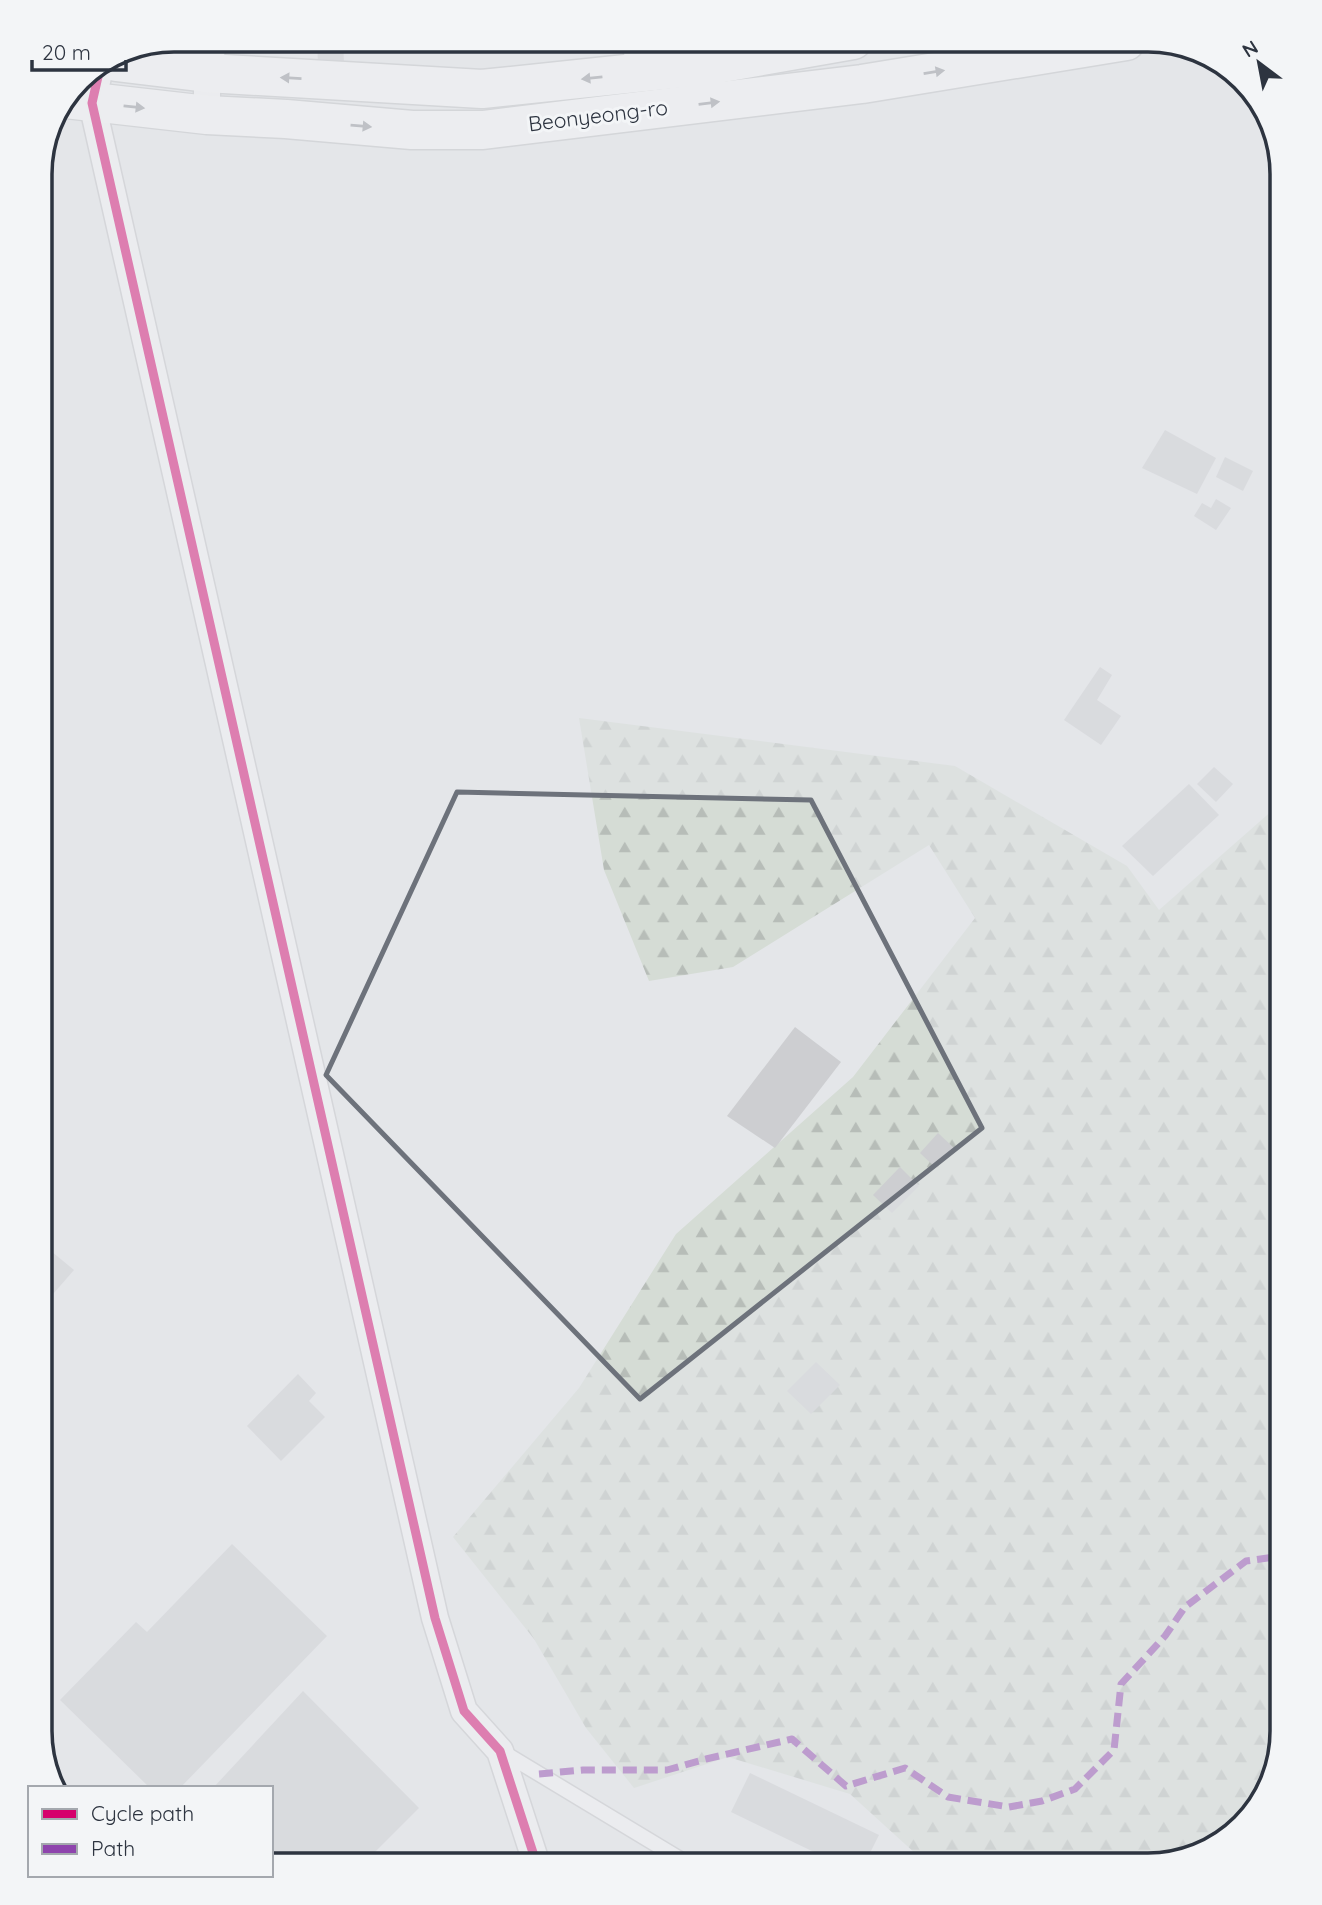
<svg xmlns="http://www.w3.org/2000/svg" width="1322" height="1905" font-family="Quicksand,sans-serif">
<style>
.forest{fill:url(#forest-firs)}
.building{fill:#cdced1}
.lines{fill:none;stroke-linecap:round;stroke-linejoin:round}
.service-casing{stroke:#c3c4c7;stroke-width:17}
.minor-casing{stroke:#c3c4c7;stroke-width:29}
.primary-casing{stroke:#c1c3c6;stroke-width:41}
.service{stroke:#f4f4f6;stroke-width:14}
.minor{stroke:#f4f4f6;stroke-width:26}
.primary{stroke:#f7f7f8;stroke-width:38}
.quiet{stroke:#8e44ad;stroke-width:7;stroke-dasharray:14 7;stroke-linecap:butt}
.cycleway-casing{stroke:#f3f5f7;stroke-width:13}
.cycleway{stroke:#d6006c;stroke-width:9}
.oneway{fill:#92969c}
.marked{fill:none;stroke:#6d727b;stroke-width:5;stroke-linejoin:round}
.labels{text-anchor:middle;stroke-width:6;stroke-linejoin:round;paint-order:stroke}
.street-label{font-size:21px;fill:#2d3440;stroke:#f3f5f7}
.rim{fill:none;stroke:#2d3440;stroke-width:3.5}
</style>
<defs>
<pattern id="forest-firs" width="22" height="20" patternUnits="userSpaceOnUse" patternTransform="scale(1.75)"><rect width="22" height="20" fill="#d5dcd5"/><path d="M5 1l3.5 6h-7zM16 11l3.5 6h-7z" fill="#b7bdb8"/></pattern>
</defs>
<rect width="100%" height="100%" fill="#e4e6e9"/>
<!-- forest -->
<polygon class="forest" points="579,718 955,766 1127,866 1159,910 1282,802 1282,1731 1264,1798 1214,1847 1148,1865 928,1865 850,1794 728,1757 634,1788 586,1728 534,1639 453,1537 579,1388 676,1234 853,1077 975,918 929,845 733,967 649,981 604,870"/>
<!-- building -->
<g class="building">
<polygon points="317,40 343,40 344,64 318,65"/>
<polygon points="402,40 421,40 421,41 403,45"/>
<polygon points="1165,430 1216,458 1197,494 1142,468"/>
<polygon points="1225,457 1253,471 1243,491 1216,477"/>
<polygon points="1216,499 1231,508 1216,530 1194,516 1202,503 1211,508"/>
<polygon points="1100,667 1112,675 1097,700 1121,716 1101,745 1064,720"/>
<polygon points="1214,767 1233,784 1216,802 1197,784"/>
<polygon points="1189,784 1219,815 1153,876 1122,846"/>
<polygon points="795,1027 841,1062 775,1148 727,1116"/>
<polygon points="938,1133 954,1148 936,1168 920,1153"/>
<polygon points="900,1167 919,1186 892,1213 873,1195"/>
<polygon points="40,1242 74,1270 40,1309"/>
<polygon points="816,1362 840,1385 811,1414 787,1391"/>
<polygon points="298,1374 316,1393 309,1401 325,1417 281,1461 247,1426"/>
<polygon points="232,1544 327,1636 180,1788 150,1788 60,1700 136,1622 147,1632"/>
<polygon points="303,1691 419,1808 362,1865 271,1865 271,1788 213,1788"/>
<polygon points="750,1773 879,1835 864,1865 841,1865 731,1812"/>
</g>
<g class="lines">
<defs>
<polyline id="service" points="501,1751 690,1865"/>
<g id="minor">
<polyline points="636,40 639,73"/>
<polyline points="100,68 92,103 435,1618 464,1711 500,1751 537,1865"/>
<polyline points="207,115 207,73 214,40"/>
</g>
<g id="primary">
<polyline points="116,62 207,73 482,89 711,65 853,40"/>
<polyline points="66,99 207,115 286,119 412,130 483,130 862,84 1126,41"/>
</g>
</defs>
<!-- service casing -->
<use href="#service" class="service-casing"/>
<!-- minor casing -->
<use href="#minor" class="minor-casing"/>
<!-- primary casing -->
<use href="#primary" class="primary-casing"/>
<!-- service -->
<use href="#service" class="service"/>
<!-- minor -->
<use href="#minor" class="minor"/>
<!-- primary -->
<use href="#primary" class="primary"/>
<!-- quiet -->
<polyline class="quiet" points="539,1774 583,1770 667,1770 706,1759 792,1739 846,1786 905,1768 948,1797 1009,1807 1042,1801 1075,1789 1114,1750 1121,1684 1165,1636 1185,1607 1246,1561 1282,1556"/>
<defs>
<polyline id="cycleway" points="100,68 92,103 435,1618 464,1711 500,1751 537,1865"/>
</defs>
<!-- cycleway casing -->
<use href="#cycleway" class="cycleway-casing"/>
<!-- cycleway -->
<use href="#cycleway" class="cycleway"/>
</g>
<!-- one-way arrows -->
<defs><path id="oneway-solid" d="M-6-.8H1V-3.2L6.5 0L1 3.2V.8H-6Z" transform="scale(1.75)"/></defs>
<g class="oneway">
<use href="#oneway-solid" transform="translate(934 72) rotate(-9)"/>
<use href="#oneway-solid" transform="translate(291 78) rotate(-177)"/>
<use href="#oneway-solid" transform="translate(592 78) rotate(174)"/>
<use href="#oneway-solid" transform="translate(709 103) rotate(-7)"/>
<use href="#oneway-solid" transform="translate(134 107) rotate(6)"/>
<use href="#oneway-solid" transform="translate(361 126) rotate(5)"/>
</g>
<!-- marked area -->
<path d="M0 0H1322V1905H0ZM457,792L811,800L982,1128L640,1399L326,1075Z" fill="#e4e6e9" fill-opacity=".55" fill-rule="evenodd"/>
<path class="marked" d="M457,792L811,800L982,1128L640,1399L326,1075Z"/>
<g class="labels">
<!-- street labels -->
<g class="street-label">
<text transform="translate(598 116) rotate(-7)" y="7">Beonyeong-ro</text>
</g>
</g>
<!-- crop -->
<path d="M0 0H1322V1905H0ZM174 52H1148A122 122 0 0 1 1270 174V1731A122 122 0 0 1 1148 1853H174A122 122 0 0 1 52 1731V174A122 122 0 0 1 174 52Z" fill="#f3f5f7" fill-rule="evenodd"/>
<path class="rim" d="M174 52H1148A122 122 0 0 1 1270 174V1731A122 122 0 0 1 1148 1853H174A122 122 0 0 1 52 1731V174A122 122 0 0 1 174 52Z"/>
<!-- legend -->
<rect x="28" y="1786" width="245" height="91" fill="#f3f5f7" stroke="#a4a8ae" stroke-width="2"/>
<rect x="42" y="1809" width="35" height="10" fill="#d6006c" stroke="#a4a8ae" stroke-width="2"/>
<text x="91" y="1821" font-size="21" fill="#2d3440">Cycle path</text>
<rect x="42" y="1844" width="35" height="10" fill="#8e44ad" stroke="#a4a8ae" stroke-width="2"/>
<text x="91" y="1856" font-size="21" fill="#2d3440">Path</text>
<!-- north arrow -->
<g transform="translate(1259 63) rotate(328)" stroke="#f3f5f7" stroke-width="5" paint-order="stroke">
<path d="M0-5L12 26L0 18L-12 26Z" fill="#2d3440"/>
<text y="-10" font-size="19" font-weight="bold" text-anchor="middle" fill="#2d3440">N</text>
</g>
<!-- scale -->
<path d="M32 60v10h94v-10" fill="none" stroke="#2d3440" stroke-width="3.5"/>
<text x="42" y="60" font-size="21" fill="#2d3440" stroke="#f3f5f7" stroke-width="5" paint-order="stroke">20 m</text>
</svg>
